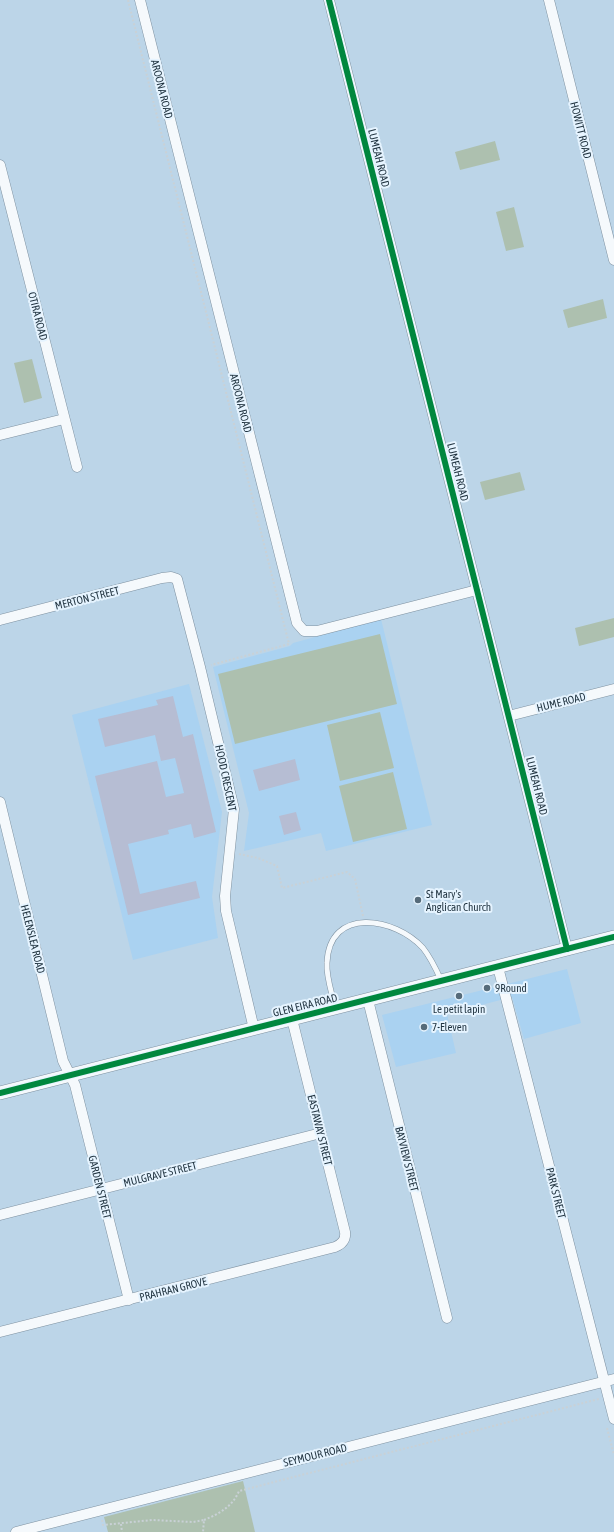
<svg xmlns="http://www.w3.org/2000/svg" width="614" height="1532" font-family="'Asap Condensed',sans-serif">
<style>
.built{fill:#aad2f1}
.green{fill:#adc0af}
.building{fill:#b6bdd3}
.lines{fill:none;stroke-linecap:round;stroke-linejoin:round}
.service-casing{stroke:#7e91a0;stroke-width:6}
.minor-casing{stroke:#7e91a0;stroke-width:11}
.secondary-casing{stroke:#7e91a0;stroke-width:14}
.path{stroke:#c9d1d6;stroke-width:2;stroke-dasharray:2 2;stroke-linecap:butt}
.service{stroke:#f5f9fc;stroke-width:5}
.minor{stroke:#f5f9fc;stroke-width:10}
.secondary{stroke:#f5f9fc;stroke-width:13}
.cycleway-casing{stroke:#e6f4ff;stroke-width:8}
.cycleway{stroke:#00873e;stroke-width:6}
.poi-dot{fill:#566b7a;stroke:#e6f4ff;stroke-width:1.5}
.labels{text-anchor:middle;stroke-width:4;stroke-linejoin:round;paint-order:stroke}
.street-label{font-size:11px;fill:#1f323f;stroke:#e6f4ff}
.poi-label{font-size:11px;fill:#1f323f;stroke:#e6f4ff;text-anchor:start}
</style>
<rect width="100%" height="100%" fill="#bcd5e8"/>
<!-- built -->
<g class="built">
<polygon points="381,619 432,825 326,851 321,833 244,851 249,813 213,667 290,646 293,643"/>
<polygon points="189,684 222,812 212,897 218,938 133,960 72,715"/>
<polygon points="567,969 581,1023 524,1039 512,997 447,1014 456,1053 396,1067 382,1015"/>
</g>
<!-- green -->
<g class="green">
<polygon points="495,141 500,160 460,170 455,152"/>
<polygon points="514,207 524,247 506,251 496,212"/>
<polygon points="603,299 607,318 568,328 563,310"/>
<polygon points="32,359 42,398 24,403 14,363"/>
<polygon points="520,472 525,490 485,500 480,482"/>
<polygon points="614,618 614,637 579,646 575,628"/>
<polygon points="380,634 397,704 235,744 218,674"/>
<polygon points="380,712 394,768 340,781 327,725"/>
<polygon points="393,772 407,829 353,842 339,786"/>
<polygon points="243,1481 255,1532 108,1532 104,1517"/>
</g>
<!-- building -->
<g class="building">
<polygon points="173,696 183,737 193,734 216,832 194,838 191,824 168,830 169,834 128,844 140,894 196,881 200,898 128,915 95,776 157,761 166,797 184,793 175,758 161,761 155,735 105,747 98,719 158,705 156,700"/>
<polygon points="295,759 300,780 259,791 253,770"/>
<polygon points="296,812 301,830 284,835 279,816"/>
</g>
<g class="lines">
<defs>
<path id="service" d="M335,1007C332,993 326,977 327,963C329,906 395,917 423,948C431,958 436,969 441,980"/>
<g id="minor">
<polyline points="140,0 297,623 304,631 317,631 477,590"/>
<polyline points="329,0 567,949"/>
<polyline points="549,0 614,260"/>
<polyline points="0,165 77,467"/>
<polyline points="0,435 64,419"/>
<polyline points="0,620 162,578 171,577 177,579 200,667 234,809 225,896 226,911 254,1029"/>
<polyline points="509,716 614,689"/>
<polyline points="0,802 63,1061 75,1085 129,1300"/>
<polyline points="498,967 614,1419"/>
<polyline points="368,1000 447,1318"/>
<polyline points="0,1215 321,1133"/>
<path d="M0,1332L335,1247C342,1244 346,1240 345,1232L292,1019"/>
<polyline points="16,1532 614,1379"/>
</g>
<polyline id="secondary" points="0,1093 614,937"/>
</defs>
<!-- service casing -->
<use href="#service" class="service-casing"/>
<!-- minor casing -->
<use href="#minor" class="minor-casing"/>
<!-- secondary casing -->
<use href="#secondary" class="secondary-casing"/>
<!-- path -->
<g class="path">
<polyline points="128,0 289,644 211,665"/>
<polyline points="239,854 258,858 277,866 282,888 347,872 355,879 363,916"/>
<polyline points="607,1428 614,1455"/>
<polyline points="102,1520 103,1525 152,1520 193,1522 204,1520 203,1532"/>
<path d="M204,1520C219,1514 233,1506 239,1491L599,1399"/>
<polyline points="121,1524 122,1532"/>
</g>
<!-- service -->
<use href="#service" class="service"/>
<!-- minor -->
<use href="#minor" class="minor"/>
<!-- secondary -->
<use href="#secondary" class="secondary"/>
<defs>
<g id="cycleway">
<polyline points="329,0 567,949"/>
<polyline points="0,1093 614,937"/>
</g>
</defs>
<!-- cycleway casing -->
<use href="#cycleway" class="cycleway-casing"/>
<!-- cycleway -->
<use href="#cycleway" class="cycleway"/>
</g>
<!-- markers -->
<g class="poi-dot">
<circle cx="418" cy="900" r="4"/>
<circle cx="487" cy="988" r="4"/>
<circle cx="459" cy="996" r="4"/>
<circle cx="424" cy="1027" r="4"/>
</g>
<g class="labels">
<!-- street labels -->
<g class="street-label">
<text transform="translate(162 89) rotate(76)" y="4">AROONA ROAD</text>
<text transform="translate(581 130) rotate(76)" y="4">HOWITT ROAD</text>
<text transform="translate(379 158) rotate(76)" y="4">LUMEAH ROAD</text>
<text transform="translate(38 316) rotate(76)" y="4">OTIRA ROAD</text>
<text transform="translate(241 403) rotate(76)" y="4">AROONA ROAD</text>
<text transform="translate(458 472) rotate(76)" y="4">LUMEAH ROAD</text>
<text transform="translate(87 598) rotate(-14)" y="4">MERTON STREET</text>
<text transform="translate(561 702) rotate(-14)" y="4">HUME ROAD</text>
<text transform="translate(226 778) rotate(78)" y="4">HOOD CRESCENT</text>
<text transform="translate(537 786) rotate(76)" y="4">LUMEAH ROAD</text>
<text transform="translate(33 939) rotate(76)" y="4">HELENSLEA ROAD</text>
<text transform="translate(305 1005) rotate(-14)" y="4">GLEN EIRA ROAD</text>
<text transform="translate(320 1130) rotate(76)" y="4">EASTAWAY STREET</text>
<text transform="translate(407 1159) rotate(76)" y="4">BAYVIEW STREET</text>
<text transform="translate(160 1174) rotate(-14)" y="4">MULGRAVE STREET</text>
<text transform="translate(100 1187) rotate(76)" y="4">GARDEN STREET</text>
<text transform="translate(556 1193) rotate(76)" y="4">PARK STREET</text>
<text transform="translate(173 1289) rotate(-14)" y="4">PRAHRAN GROVE</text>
<text transform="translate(315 1455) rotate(-14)" y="4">SEYMOUR ROAD</text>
</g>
<!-- poi labels -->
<g class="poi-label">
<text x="426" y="898">St Mary's<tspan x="426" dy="13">Anglican Church</tspan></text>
<text x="495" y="992">9Round</text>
<text x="459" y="1013" text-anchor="middle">Le petit lapin</text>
<text x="432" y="1031">7-Eleven</text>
</g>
</g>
</svg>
